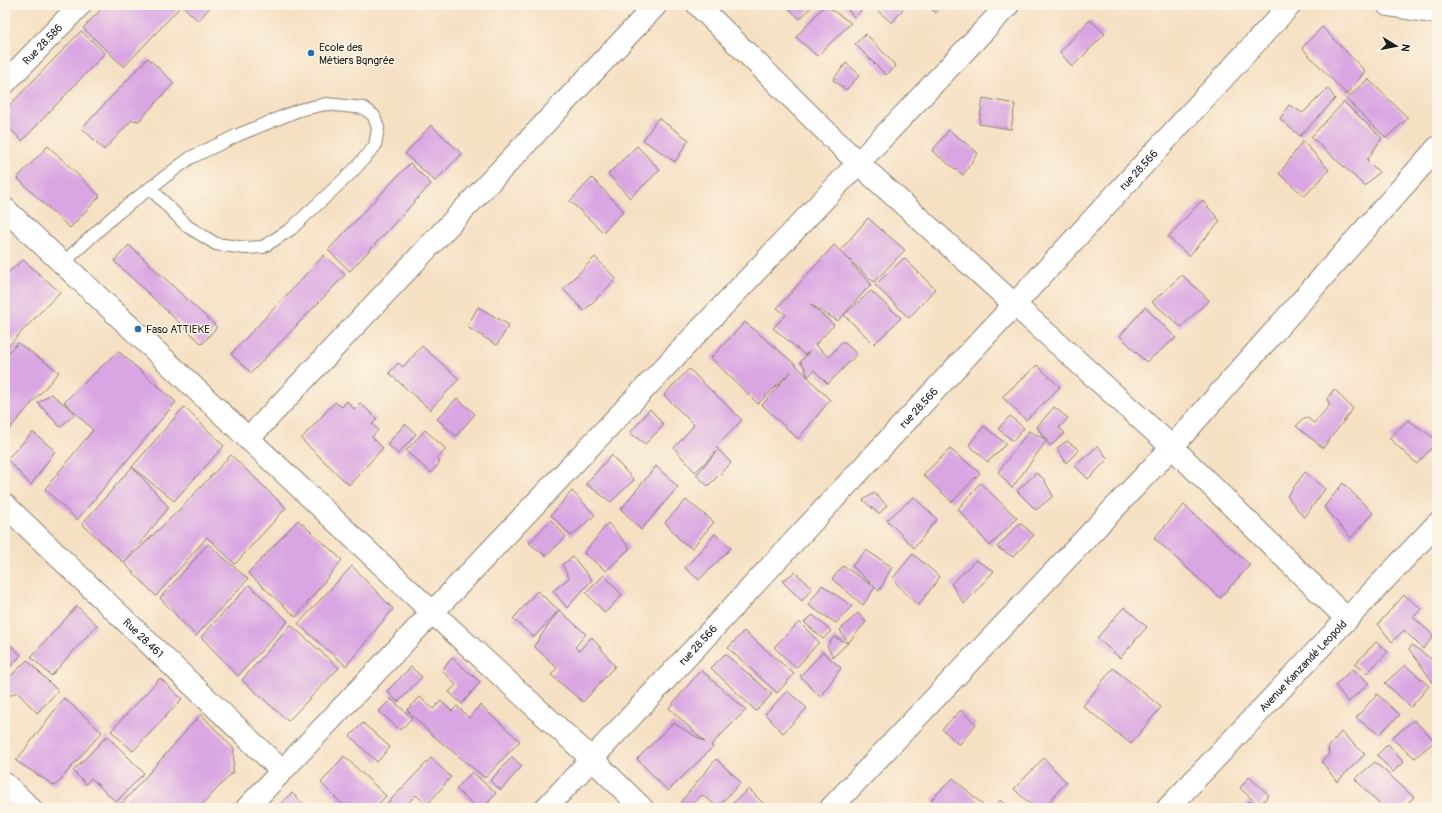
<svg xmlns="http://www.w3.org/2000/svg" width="1442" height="813" font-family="Pangolin,sans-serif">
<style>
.building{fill:#d9a5e3}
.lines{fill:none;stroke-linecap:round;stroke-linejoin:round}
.lane-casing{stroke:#887e70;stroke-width:14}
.street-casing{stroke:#887e70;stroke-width:24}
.lane{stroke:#fff;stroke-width:12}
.street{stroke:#fff;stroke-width:22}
.poi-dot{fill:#1f6fb2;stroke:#fcf5e5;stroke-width:1.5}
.labels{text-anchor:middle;stroke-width:3;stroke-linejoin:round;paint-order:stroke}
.street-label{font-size:11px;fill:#1c1c1c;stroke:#fcf5e5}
.poi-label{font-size:11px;fill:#1c1c1c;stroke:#fcf5e5;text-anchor:start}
</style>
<rect width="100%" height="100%" fill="#fcf5e5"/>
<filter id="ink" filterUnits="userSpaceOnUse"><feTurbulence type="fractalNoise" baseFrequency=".025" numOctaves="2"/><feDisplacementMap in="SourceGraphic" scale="8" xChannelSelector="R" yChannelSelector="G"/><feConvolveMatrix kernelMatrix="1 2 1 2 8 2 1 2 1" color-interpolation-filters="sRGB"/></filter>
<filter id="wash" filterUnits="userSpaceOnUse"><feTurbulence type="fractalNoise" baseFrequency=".012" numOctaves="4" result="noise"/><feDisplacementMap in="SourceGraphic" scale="16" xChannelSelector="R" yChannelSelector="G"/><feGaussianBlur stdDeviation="0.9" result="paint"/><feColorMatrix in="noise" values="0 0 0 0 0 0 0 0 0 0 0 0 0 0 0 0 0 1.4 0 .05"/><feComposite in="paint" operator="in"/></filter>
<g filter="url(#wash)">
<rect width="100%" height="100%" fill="#f5e0c3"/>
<g id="blocks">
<!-- building -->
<g class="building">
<polygon points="105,5 212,5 198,21 182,5 124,67 83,28"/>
<polygon points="785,5 813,5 800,19"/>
<polygon points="825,5 851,23 817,56 796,37"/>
<polygon points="844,5 855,5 861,11 854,17"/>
<polygon points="871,5 906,5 892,23"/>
<polygon points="928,5 942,5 936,13"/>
<polygon points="1090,20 1105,34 1072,67 1060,52"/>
<polygon points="1322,27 1365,71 1347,95 1302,48"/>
<polygon points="81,31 105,53 22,141 5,124 5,110"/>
<polygon points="866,34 896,66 886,75 855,44"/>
<polygon points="148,58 174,83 139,121 132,120 104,150 82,128"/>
<polygon points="846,63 860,75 846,90 833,80"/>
<polygon points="1368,79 1408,118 1386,138 1346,99"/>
<polygon points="1328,88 1335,99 1300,136 1280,119 1289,105 1303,113"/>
<polygon points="983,98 1015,104 1011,129 979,124"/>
<polygon points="1344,102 1382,138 1367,160 1379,172 1365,186 1311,137"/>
<polygon points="658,118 689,140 675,162 643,140"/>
<polygon points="431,125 462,154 435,181 405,154"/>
<polygon points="949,130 978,153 963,175 932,151"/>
<polygon points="1303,141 1329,170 1305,196 1279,174"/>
<polygon points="48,146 100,196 70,228 17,178"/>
<polygon points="637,146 660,170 630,198 608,174"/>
<polygon points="410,163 431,184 350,271 328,250"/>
<polygon points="592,178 624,211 603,232 570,201"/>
<polygon points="1202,200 1220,221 1189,256 1168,237"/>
<polygon points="868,218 905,250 874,282 840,251"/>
<polygon points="129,245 217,327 202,344 114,261"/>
<polygon points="834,245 871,284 838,321 810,304 834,325 815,345 829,357 843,341 857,354 828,384 814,370 808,377 804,366 800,362 809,352 805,355 773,328 786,315 777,308"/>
<polygon points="324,255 345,275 251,373 231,354"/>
<polygon points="595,257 616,279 584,311 563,289"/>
<polygon points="904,258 935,289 909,318 875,285"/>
<polygon points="23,260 60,292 6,348 5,275"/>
<polygon points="1182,275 1209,300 1181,327 1152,302"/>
<polygon points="871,291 901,318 874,344 844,315"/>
<polygon points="478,307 509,325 497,345 467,327"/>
<polygon points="1145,307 1176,338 1146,362 1120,336"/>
<polygon points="745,322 796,365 830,400 798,439 762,405 791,371 758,404 711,358"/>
<polygon points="18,343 59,372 5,434 5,356"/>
<polygon points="422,346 459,379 430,410 389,373 398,363 403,367"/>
<polygon points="118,351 176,402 77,520 45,489 93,430 64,402"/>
<polygon points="1037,365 1060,387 1026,420 1002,397"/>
<polygon points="689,369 742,420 716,447 731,463 708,486 696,475 717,451 695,472 674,448 694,425 664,395"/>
<polygon points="1334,389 1353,409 1323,448 1296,426 1306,417 1314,423 1330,405 1327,399"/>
<polygon points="51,394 76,413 60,427 38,403"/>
<polygon points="457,398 475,414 456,436 437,419"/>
<polygon points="347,401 354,409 360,403 377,419 372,424 378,430 372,437 383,448 349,485 301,439 335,402 342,407"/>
<polygon points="184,407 224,446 174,501 132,467"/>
<polygon points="1054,407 1068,418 1059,428 1065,433 1050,446 1037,427"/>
<polygon points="650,409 664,425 645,444 630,433"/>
<polygon points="1010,416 1024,428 1013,441 998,429"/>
<polygon points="1408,420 1437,440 1437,442 1417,464 1389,438"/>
<polygon points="405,424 416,434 398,454 387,444"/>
<polygon points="984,426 1006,444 988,462 969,445"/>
<polygon points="425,430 446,449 437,459 440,462 431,473 406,451"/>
<polygon points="1029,431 1047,440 1012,488 998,472"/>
<polygon points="33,432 55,451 31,485 7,459"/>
<polygon points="1067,441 1079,450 1066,463 1057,448"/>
<polygon points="1098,446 1108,459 1088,479 1075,466"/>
<polygon points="950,449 980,473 952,502 923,475"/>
<polygon points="231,455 286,508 235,564 207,537 156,596 124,563 179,510"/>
<polygon points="611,455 634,480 611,502 586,484"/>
<polygon points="656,466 678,487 641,530 621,509"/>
<polygon points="132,467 169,507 124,563 82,524"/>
<polygon points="1305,472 1325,489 1304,518 1287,496"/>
<polygon points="1036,473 1043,478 1053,496 1036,510 1017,491"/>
<polygon points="980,483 1017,518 990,546 958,509"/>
<polygon points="1343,483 1373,513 1351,538 1324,507"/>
<polygon points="572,491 595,515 571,536 551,515"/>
<polygon points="874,493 887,505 879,514 863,500"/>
<polygon points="914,497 937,519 914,548 887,520"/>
<polygon points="686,500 714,522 692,548 682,542 665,522"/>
<polygon points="1184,505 1250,565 1220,598 1154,538"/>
<polygon points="298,520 342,560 296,617 248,573"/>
<polygon points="551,520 566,537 546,556 529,543"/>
<polygon points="608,523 630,548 606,571 584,553"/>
<polygon points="1020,523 1034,535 1013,557 997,547"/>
<polygon points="715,534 731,548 699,580 685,568"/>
<polygon points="208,544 248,579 196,636 160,598"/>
<polygon points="866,550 892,567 879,591 852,566"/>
<polygon points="913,554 940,577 918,606 892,579"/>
<polygon points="573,557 592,580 567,608 553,591 569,578 562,564"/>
<polygon points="976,560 994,571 964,604 951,584"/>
<polygon points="352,566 393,609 346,666 298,624"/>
<polygon points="843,566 875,587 863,605 832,579"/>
<polygon points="795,572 812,588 802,601 782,581"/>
<polygon points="604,575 622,595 605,613 586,593"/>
<polygon points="249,585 288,621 238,676 201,637"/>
<polygon points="822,585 852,606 836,623 808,605"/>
<polygon points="537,591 559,610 534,637 513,619"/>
<polygon points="1404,595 1422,609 1413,617 1434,636 1423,649 1404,630 1392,642 1378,624"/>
<polygon points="77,606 97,625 51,676 31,657"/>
<polygon points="1124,607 1147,627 1120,658 1097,638"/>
<polygon points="559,610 586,634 575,647 579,651 592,637 615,666 583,702 551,675 557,668 534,646"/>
<polygon points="858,613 866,622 848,643 840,630"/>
<polygon points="813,615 831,631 823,639 804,622"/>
<polygon points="799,622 819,642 796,668 774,647"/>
<polygon points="291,625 339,668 288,721 242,680"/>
<polygon points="744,631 794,674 777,693 728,648"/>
<polygon points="834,637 848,643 833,657 827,646"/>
<polygon points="5,640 21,655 5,673"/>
<polygon points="1376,642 1388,652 1367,673 1355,664"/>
<polygon points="1412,645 1437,663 1437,682 1435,685 1409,649"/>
<polygon points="823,652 841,668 820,697 800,676"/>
<polygon points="725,654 772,694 756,711 711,668"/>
<polygon points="452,658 480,682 462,704 449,692 456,685 442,670"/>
<polygon points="27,660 58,691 37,713 17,692 9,696 5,693 5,682"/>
<polygon points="1405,665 1429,686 1411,707 1385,683"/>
<polygon points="411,667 422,677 398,702 387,691"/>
<polygon points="1113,668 1161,707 1131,744 1083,706"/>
<polygon points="1353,669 1369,683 1348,702 1335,685"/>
<polygon points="701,670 746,710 711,745 713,747 668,791 637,759 673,723 705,742 669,708"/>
<polygon points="160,678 182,699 133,751 111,731"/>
<polygon points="787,691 807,708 783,733 765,714"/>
<polygon points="1377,694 1400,715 1379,734 1356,718"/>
<polygon points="420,697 433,709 441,701 452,711 457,706 469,718 480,705 520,741 485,778 431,734 407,710"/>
<polygon points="64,698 102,732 55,786 16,761"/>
<polygon points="391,699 412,718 400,730 379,711"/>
<polygon points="961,710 976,724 959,745 942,729"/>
<polygon points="201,714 234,749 233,772 199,808 118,808"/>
<polygon points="1414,720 1435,741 1415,758 1391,738"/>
<polygon points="363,723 390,747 377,762 350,736"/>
<polygon points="1341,732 1365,754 1337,782 1322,762 1329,754 1328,748"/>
<polygon points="107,736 144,773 116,802 91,778 86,784 73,771"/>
<polygon points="1388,744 1403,762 1393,772 1377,755"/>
<polygon points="344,756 386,796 375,808 346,808 321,783"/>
<polygon points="512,757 522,766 501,790 490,781"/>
<polygon points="431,758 451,777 427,805 416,795 404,807 405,808 383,808"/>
<polygon points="1044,758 1066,782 1044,808 1034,808 1014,789"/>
<polygon points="716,759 741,782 718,807 702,795 688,808 685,808 681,802"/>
<polygon points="1375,762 1414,797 1402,808 1383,808 1355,779"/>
<polygon points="472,772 496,793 484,808 477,808 456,789"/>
<polygon points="1249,777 1269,795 1259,806 1240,788"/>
<polygon points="953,778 982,804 978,808 941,808 931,800"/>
<polygon points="749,789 768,808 727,808"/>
<polygon points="292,793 308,808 276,808"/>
<polygon points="1000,800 1009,808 993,808"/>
<polygon points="1249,801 1257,808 1244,808"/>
</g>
</g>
</g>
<g filter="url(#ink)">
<use href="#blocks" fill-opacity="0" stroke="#887e70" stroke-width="1"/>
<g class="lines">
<defs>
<polyline id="lane" points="63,263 115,215 150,188 190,158 238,135 299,110 326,104 364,108 374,116 378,128 375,146 353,171 291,229 263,247 246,248 216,244 187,226 150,188"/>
<g id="street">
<polyline points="698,5 858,163 1172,447 1347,619"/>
<polyline points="1388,5 1437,13"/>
<path id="s1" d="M5,83L80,5"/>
<polyline points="5,209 432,612 592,759 642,808"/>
<polyline points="248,439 656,5"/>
<path id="s2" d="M5,505L282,771"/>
<polyline points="5,784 30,808"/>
<polyline points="247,808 1008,5"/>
<path id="s3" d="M546,808L1015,304L1290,5"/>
<polyline points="831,808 1172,447 1437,148"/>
<path id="s4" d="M1168,808L1437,524"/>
</g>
</defs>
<!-- lane casing -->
<use href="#lane" class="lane-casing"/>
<!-- street casing -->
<use href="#street" class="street-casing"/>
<!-- lane -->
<use href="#lane" class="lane"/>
<!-- street -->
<use href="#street" class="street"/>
</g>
</g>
<!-- markers -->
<g class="poi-dot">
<circle cx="311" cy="53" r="4"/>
<circle cx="138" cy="329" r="4"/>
</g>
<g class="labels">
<!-- street labels -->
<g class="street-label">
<text dy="4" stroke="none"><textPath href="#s1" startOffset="54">Rue 28.586</textPath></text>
<text dy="4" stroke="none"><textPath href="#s3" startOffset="871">rue 28.566</textPath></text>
<text dy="4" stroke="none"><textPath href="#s3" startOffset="547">rue 28.566</textPath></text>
<text dy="4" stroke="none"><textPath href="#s2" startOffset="192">Rue 28.461</textPath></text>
<text dy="4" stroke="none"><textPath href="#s3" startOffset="223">rue 28.566</textPath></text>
<text dy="4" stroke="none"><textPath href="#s4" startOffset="196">Avenue Kanzandé Leopold</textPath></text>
</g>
<!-- poi labels -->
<g class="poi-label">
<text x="319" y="51">Ecole des<tspan x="319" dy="13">Métiers Bqngrée</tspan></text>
<text x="146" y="333">Faso ATTIEKE</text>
</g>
</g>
<!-- margin -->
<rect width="1442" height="813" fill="none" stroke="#fcf5e5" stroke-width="20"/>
<!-- north arrow -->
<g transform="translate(1396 46) rotate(100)" stroke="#fcf5e5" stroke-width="3" paint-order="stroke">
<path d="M0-3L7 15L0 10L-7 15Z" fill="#1c1c1c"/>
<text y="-6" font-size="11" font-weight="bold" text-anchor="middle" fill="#1c1c1c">N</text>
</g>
</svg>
